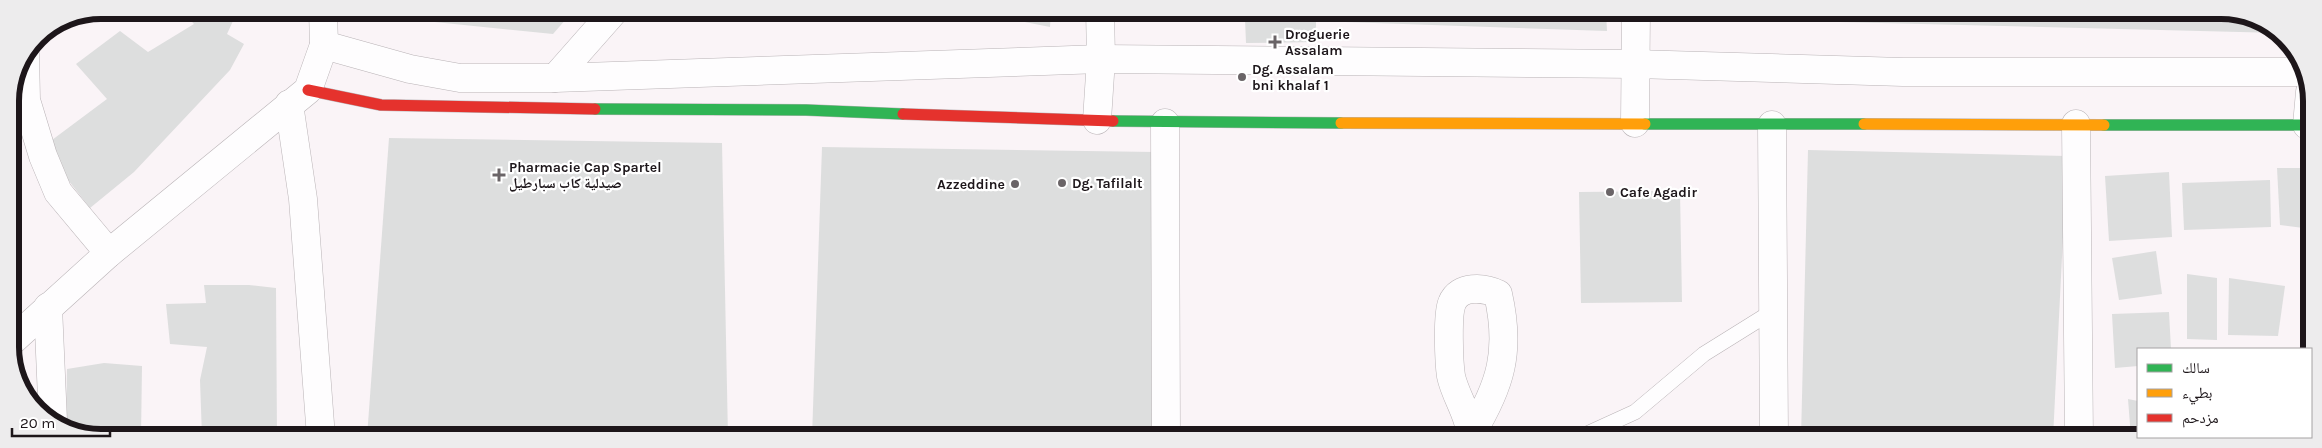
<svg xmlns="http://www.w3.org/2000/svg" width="2322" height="448" font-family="Karla,'Noto Naskh Arabic',sans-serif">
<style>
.building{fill:#dddede}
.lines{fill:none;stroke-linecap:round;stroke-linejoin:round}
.lane-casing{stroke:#b9b3b6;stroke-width:16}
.street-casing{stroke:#b9b3b6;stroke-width:29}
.fast-casing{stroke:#b9b3b6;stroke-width:12}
.slow-casing{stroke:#b9b3b6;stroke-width:12}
.jam-casing{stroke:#b9b3b6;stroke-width:12}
.lane{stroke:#fefdfe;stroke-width:15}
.street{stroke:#fefdfe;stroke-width:28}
.fast{stroke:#30b455;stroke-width:11}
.slow{stroke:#ff9f0a;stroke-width:11}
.jam{stroke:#e5322d;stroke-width:11}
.poi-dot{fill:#6a6467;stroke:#fff;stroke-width:2}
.labels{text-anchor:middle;stroke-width:4.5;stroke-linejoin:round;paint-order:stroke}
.poi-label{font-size:14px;font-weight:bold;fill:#1d161a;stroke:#fff;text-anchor:start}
.rim{fill:none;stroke:#1d161a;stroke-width:6}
</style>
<rect width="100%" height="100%" fill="#faf4f7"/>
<!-- building -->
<g class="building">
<polygon points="181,10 238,10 227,34 244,44 230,70 134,172 90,208 54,162 52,140 107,99 76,64 120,31 148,52 194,24"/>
<polygon points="414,10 574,10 553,34 425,21"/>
<polygon points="698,10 1051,10 1050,27 990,15"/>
<polygon points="1140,10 1606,11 1607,31 1316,21 1316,42 1246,43 1245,19 1139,15"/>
<polygon points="1681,11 2233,11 2279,33 1681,18"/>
<polygon points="389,138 722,143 728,437 367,437"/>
<polygon points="822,147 1155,152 1152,437 812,437"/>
<polygon points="1808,150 2067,156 2053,438 1801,438"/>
<polygon points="2277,168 2310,168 2311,229 2280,225"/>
<polygon points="2169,172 2172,237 2109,241 2105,176"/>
<polygon points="2270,180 2271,227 2184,230 2182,183"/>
<polygon points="1680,191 1682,302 1581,303 1579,192"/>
<polygon points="2156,251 2162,294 2119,300 2112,258"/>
<polygon points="2187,274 2217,278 2217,340 2187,339"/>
<polygon points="2229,278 2285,286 2278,336 2228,335"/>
<polygon points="204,285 249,285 276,288 277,437 202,437 200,380 207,347 170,344 166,304 206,303"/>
<polygon points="2169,312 2171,349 2138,349 2138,366 2115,368 2112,314"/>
<polygon points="104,363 142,366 141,437 89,437 66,427 67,369"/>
<polygon points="2128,399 2138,401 2138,438 2131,438"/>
</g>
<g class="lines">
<defs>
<polyline id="lane" points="1578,438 1635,412 1704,354 1773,311"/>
<g id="street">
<polyline points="324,45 410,69 460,78 555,78 1101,59 1635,64 1903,72 2305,72"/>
<polyline points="25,54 26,100 43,156 58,192 109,253"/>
<polyline points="555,78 615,10"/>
<polyline points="289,104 303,199 321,437"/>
<polyline points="1097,120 1101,59 1100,10"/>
<polyline points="1165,123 1166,438"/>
<polyline points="1635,123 1636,11"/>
<polyline points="2076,124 2079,438"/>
<polyline points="1772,125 1774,438"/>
<polyline points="2307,125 2310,92"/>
<polyline points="48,307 53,421"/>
<polyline points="13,340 109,253 308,90 324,45 323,10"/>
<path d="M1471,434C1501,385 1511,351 1498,294C1484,287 1459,285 1452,303C1447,315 1449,363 1451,376C1455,396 1471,417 1471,438"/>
</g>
<g id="fast">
<polyline points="595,109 806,110 903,114"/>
<polyline points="1113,121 1341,123"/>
<polyline points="1645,124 1864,124"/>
<polyline points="2104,125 2310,125"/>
</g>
<g id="slow">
<polyline points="1341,123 1645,124"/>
<polyline points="1864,124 2104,125"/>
</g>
<g id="jam">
<polyline points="308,90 381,105 595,109"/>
<polyline points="903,114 1113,121"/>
</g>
</defs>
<!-- lane casing -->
<use href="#lane" class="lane-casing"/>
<!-- street casing -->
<use href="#street" class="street-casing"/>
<!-- fast casing -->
<use href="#fast" class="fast-casing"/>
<!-- slow casing -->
<use href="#slow" class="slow-casing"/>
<!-- jam casing -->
<use href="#jam" class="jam-casing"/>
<!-- lane -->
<use href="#lane" class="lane"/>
<!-- street -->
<use href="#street" class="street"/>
<!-- fast -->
<use href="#fast" class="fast"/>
<!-- slow -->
<use href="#slow" class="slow"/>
<!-- jam -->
<use href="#jam" class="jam"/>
</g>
<!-- markers -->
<g class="poi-dot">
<path d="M1272.5 34.5h5v5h5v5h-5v5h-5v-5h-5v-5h5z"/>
<circle cx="1242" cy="77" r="5"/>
<path d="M496.5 167.5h5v5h5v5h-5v5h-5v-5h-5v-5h5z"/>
<circle cx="1062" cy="183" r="5"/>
<circle cx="1015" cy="184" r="5"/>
<circle cx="1610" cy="192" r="5"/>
</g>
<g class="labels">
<!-- poi labels -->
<g class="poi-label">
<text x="1285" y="39">Droguerie<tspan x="1285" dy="16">Assalam</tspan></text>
<text x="1252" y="74">Dg. Assalam<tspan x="1252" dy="16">bni khalaf 1</tspan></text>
<text x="509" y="172">Pharmacie Cap Spartel<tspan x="509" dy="16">صيدلية كاب سبارطيل</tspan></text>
<text x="1072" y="188">Dg. Tafilalt</text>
<text x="1005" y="189" text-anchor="end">Azzeddine</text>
<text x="1620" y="197">Cafe Agadir</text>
</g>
</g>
<!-- crop -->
<path d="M0 0H2322V448H0ZM101 19H2221A82 82 0 0 1 2303 101V347A82 82 0 0 1 2221 429H101A82 82 0 0 1 19 347V101A82 82 0 0 1 101 19Z" fill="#edeced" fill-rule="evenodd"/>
<path class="rim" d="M101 19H2221A82 82 0 0 1 2303 101V347A82 82 0 0 1 2221 429H101A82 82 0 0 1 19 347V101A82 82 0 0 1 101 19Z"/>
<!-- legend -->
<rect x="2137" y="348" width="175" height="90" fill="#ffffff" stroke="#a5a2a3"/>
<rect x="2147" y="364" width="25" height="8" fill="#30b455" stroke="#a5a2a3"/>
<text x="2182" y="373" font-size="15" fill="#1d161a">سالك</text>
<rect x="2147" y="389" width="25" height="8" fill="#ff9f0a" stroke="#a5a2a3"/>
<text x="2182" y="398" font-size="15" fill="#1d161a">بطيء</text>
<rect x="2147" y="414" width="25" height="8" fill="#e5322d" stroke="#a5a2a3"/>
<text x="2182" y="423" font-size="15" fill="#1d161a">مزدحم</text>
<!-- scale -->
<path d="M12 428v8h98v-8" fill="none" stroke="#1d161a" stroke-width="2.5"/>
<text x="20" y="428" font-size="15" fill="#1d161a" stroke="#ffffff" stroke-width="4" paint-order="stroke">20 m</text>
</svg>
